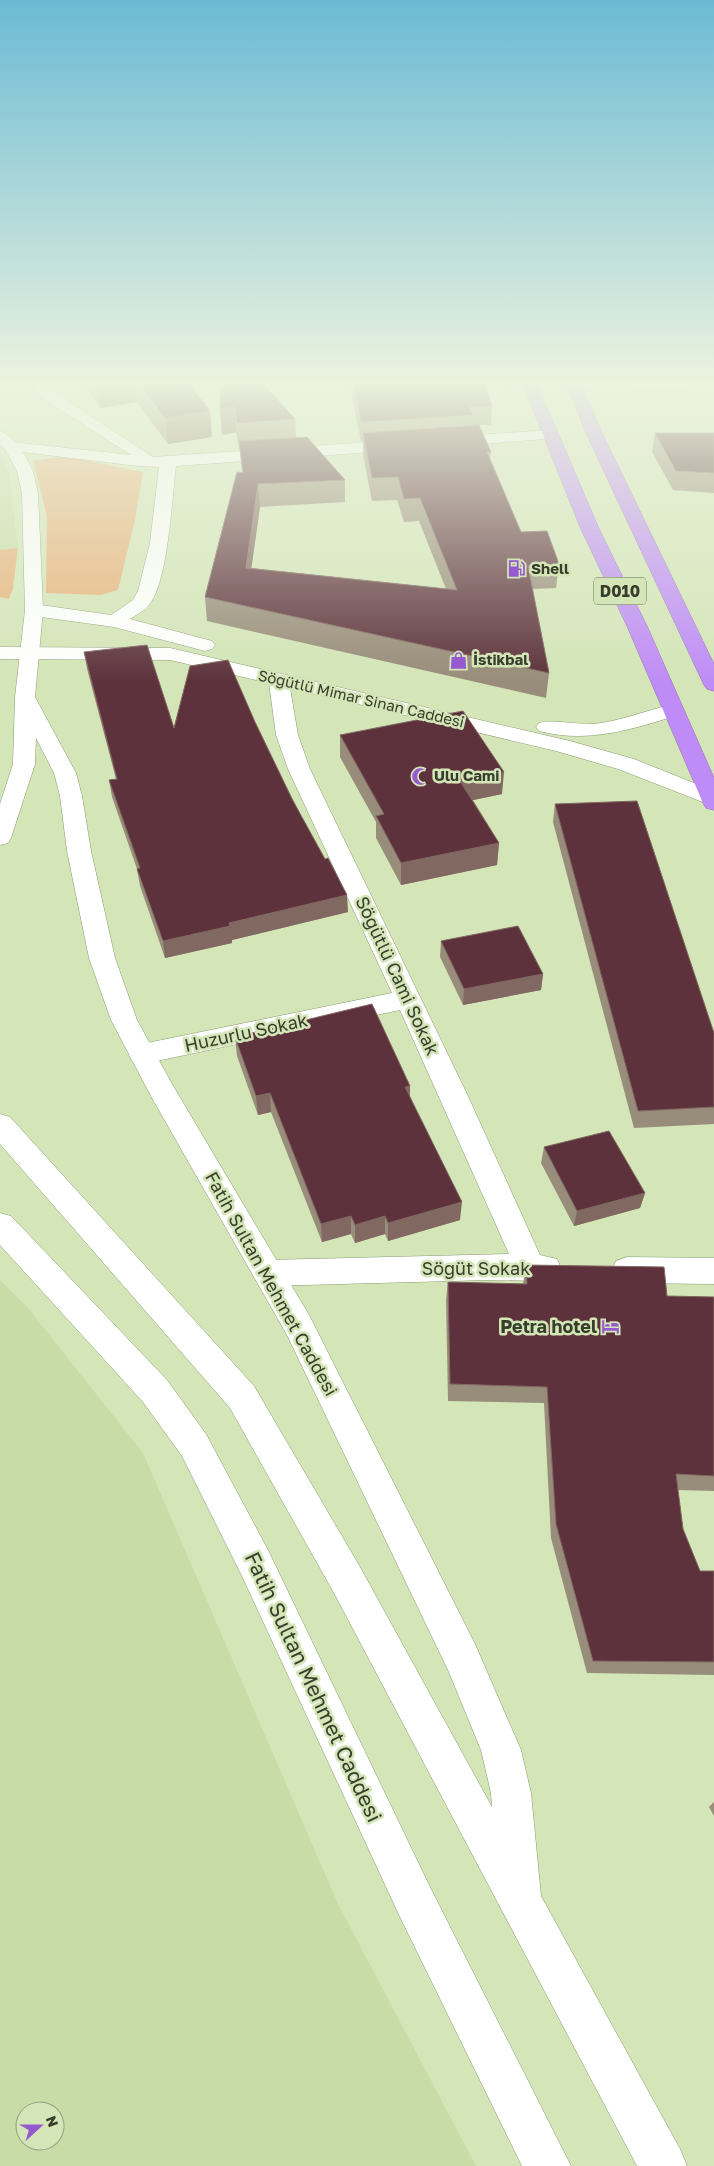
<svg xmlns="http://www.w3.org/2000/svg" width="714" height="2166" font-family="'Golos Text',sans-serif">
<style>
.built{fill:#c8dca8;fill-rule:evenodd}
.green{fill:#e8b17b}
.lines{fill:none;stroke-linecap:round;stroke-linejoin:round}
.street-casing{stroke:#8a9a70;stroke-width:1}
.secondary-casing{stroke:#8a9a70;stroke-width:1}
.highway-casing{stroke:#8f71b0;stroke-width:1}
.street{fill:#fff;fill-rule:evenodd}
.secondary{fill:#fff;fill-rule:evenodd}
.highway{fill:#bf8cf7;fill-rule:evenodd}
.wall{fill:#988c7a}
.shaded-wall{fill:#816861}
.building{fill:#5d323c;stroke:#816861}
.labels{text-anchor:middle;stroke-width:5;stroke-linejoin:round;paint-order:stroke}
.far-poi-label{font-size:15px;font-weight:bold;fill:#373e2c;stroke:#d4e5b8;text-anchor:start}
.far-street-label{font-size:15px;fill:#373e2c;stroke:#d4e5b8}
.shield{fill:#d4e5b8;stroke:#667056;stroke-width:1}
.shield-label{font-size:16px;font-weight:bold;fill:#373e2c}
.street-label{font-size:18px;fill:#373e2c;stroke:#d4e5b8}
.poi-label{font-size:18px;font-weight:bold;fill:#373e2c;stroke:#d4e5b8;text-anchor:end}
.near-street-label{font-size:21px;fill:#373e2c;stroke:#d4e5b8}
</style>
<rect width="100%" height="100%" fill="#d4e5b8"/>
<!-- built -->
<g class="built">
<polygon points="3,455 9,474 18,548 0,550 0,456"/>
<path d="M0,1280L28,1308L143,1453L338,1904L476,2166H0ZM25,2111H55V2141H25Z"/>
</g>
<!-- green -->
<g class="green">
<polygon points="65,456 143,472 135,520 118,590 101,595 46,593 47,516 33,461"/>
<polygon points="18,548 13,588 9,599 0,597 0,550"/>
</g>
<g class="lines">
<defs>
<g id="street">
<path d="M44,379H61L50,390L153,457L400,440L406,442L408,445L406,448L400,450L176,466C172,498 168,582 149,605C144,611 136,615 130,619L212,641L215,645L212,649L205,651L114,627L34,616L27,614L25,610L27,606L34,604L111,615L133,600L138,591L150,543L159,467L138,466L6,450L4,447L6,444L12,442L131,455L38,395L35,387Z"/>
<polygon points="572,379 632,379 714,384 714,392 625,387 574,387 569,386 567,383"/>
<polygon points="551,430 556,432 559,435 556,438 448,447 442,445 440,442 442,439 448,437"/>
<polygon points="0,647 170,648 570,741 634,759 714,791 713,806 618,769 556,751 290,688 298,735 310,769 467,1094 540,1255 557,1259 561,1268 557,1277 546,1281 488,1280 268,1286 257,1282 252,1273 257,1264 268,1260 509,1254 400,1010 142,1064 132,1061 129,1054 132,1047 142,1044 392,993 288,769 276,735 269,683 170,660 0,659"/>
<path d="M674,704L681,706L684,710L681,714C634,729 588,744 539,731L536,727L539,723C554,719 576,725 594,724C621,721 647,710 674,704Z"/>
<polygon points="627,1257 714,1258 714,1284 627,1283 616,1279 612,1270 616,1261"/>
</g>
<g id="secondary">
<polygon points="0,431 5,433 20,447 33,471 38,493 43,610 35,697 76,773 82,796 91,851 115,958 137,1020 172,1084 309,1315 475,1644 521,1750 531,1793 541,1896 680,2149 687,2166 637,2166 334,1593 230,1408 0,1144 0,1114 10,1117 254,1386 360,1567 492,1807 491,1793 481,1750 448,1670 287,1335 152,1098 111,1020 89,958 67,851 60,796 54,773 36,738 35,764 11,838 8,843 0,845 0,804 13,764 15,697 25,610 22,493 17,471 5,449 0,444"/>
<polygon points="0,1213 11,1216 167,1380 206,1434 268,1550 430,1887 571,2166 522,2166 400,1917 242,1576 182,1456 143,1402 0,1245"/>
</g>
<g id="highway">
<polygon points="521,379 535,379 599,529 647,626 714,778 714,810 706,808 703,803 627,626 581,529"/>
<polygon points="565,379 579,379 602,433 714,664 714,691 707,689 704,685 586,433"/>
</g>
</defs>
<!-- street casing -->
<use href="#street" class="street-casing"/>
<!-- secondary casing -->
<use href="#secondary" class="secondary-casing"/>
<!-- highway casing -->
<use href="#highway" class="highway-casing"/>
<!-- street -->
<use href="#street" class="street"/>
<!-- secondary -->
<use href="#secondary" class="secondary"/>
<!-- highway -->
<use href="#highway" class="highway"/>
</g>
<!-- wall -->
<g class="wall">
<polygon points="82,379 185,379 212,437 168,444 137,402 100,408"/>
<polygon points="351,379 484,379 492,406 491,425 479,425 491,452 490,460 521,532 559,564 556,588 532,589 549,673 546,698 207,621 205,597 242,473 240,449 239,449 236,432 222,435 220,409 295,419 296,437 345,480 345,502 260,507 251,568 446,589 419,521 404,522 397,500 372,501 363,455 363,441 361,441 351,393"/>
<polygon points="655,433 714,433 714,493 673,490 652,452"/>
<polygon points="84,652 174,728 255,722 348,912 232,940 232,943 165,958 140,886 137,869 112,797 109,780 116,779 87,669"/>
<polygon points="340,735 502,794 473,800 499,843 497,865 401,885 376,838 376,822 340,757"/>
<polygon points="555,804 714,1033 714,1124 634,1128 553,822"/>
<polygon points="441,941 543,974 541,990 463,1005 440,957"/>
<polygon points="235,1037 410,1086 410,1096 460,1220 388,1241 385,1234 355,1243 351,1234 322,1242 271,1112 258,1115 237,1056"/>
<polygon points="544,1147 645,1193 640,1208 574,1226 541,1163"/>
<polygon points="526,1265 667,1296 714,1297 714,1491 678,1490 683,1529 700,1571 714,1571 714,1675 587,1673 551,1538 544,1403 448,1401 446,1300 448,1282 523,1284"/>
<polygon points="714,1802 714,1816 709,1807"/>
</g>
<!-- shaded-wall -->
<g class="shaded-wall">
<polygon points="118,379 135,379 137,402 100,408 97,382"/>
<polygon points="235,407 236,432 222,435 220,409"/>
<polygon points="210,411 212,437 168,444 165,418"/>
<polygon points="258,484 260,507 248,592 246,568"/>
<polygon points="504,772 502,794 459,803 460,781"/>
<polygon points="499,843 497,865 401,885 401,863"/>
<polygon points="347,895 348,912 232,940 232,943 165,958 163,941 229,923"/>
<polygon points="543,974 541,990 463,1005 464,989"/>
<polygon points="410,1086 410,1105 405,1087"/>
<polygon points="270,1093 271,1112 258,1115 256,1096"/>
<polygon points="645,1193 640,1208 574,1226 577,1211"/>
<polygon points="462,1202 460,1220 388,1241 388,1223"/>
<polygon points="351,1216 351,1234 322,1242 321,1224"/>
<polygon points="385,1216 385,1234 355,1243 355,1225"/>
</g>
<!-- building -->
<g class="building">
<polygon points="95,379 118,379 97,382"/>
<polygon points="136,379 185,379 210,411 165,418"/>
<polygon points="221,379 259,379 295,419 237,423 235,407 220,409"/>
<polygon points="352,379 484,379 492,406 470,407 473,415 361,422"/>
<polygon points="479,425 491,452 487,452 521,532 547,531 559,564 528,566 549,673 205,597 237,472 243,473 239,441 307,437 345,480 258,484 246,568 457,590 420,498 404,499 398,477 372,478 363,433"/>
<polygon points="655,433 714,433 714,473 676,471"/>
<polygon points="147,645 174,728 190,666 228,660 255,722 292,799 325,859 328,858 347,895 229,923 230,926 163,941 137,869 140,868 109,780 117,779 84,652"/>
<polygon points="463,711 504,772 460,781 499,843 401,863 376,816 384,814 340,735"/>
<polygon points="637,801 714,1033 714,1107 638,1111 555,804"/>
<polygon points="518,926 543,974 464,989 441,941"/>
<polygon points="372,1004 410,1086 405,1087 462,1202 388,1223 385,1216 355,1225 351,1216 321,1224 270,1093 256,1096 235,1037"/>
<polygon points="609,1131 645,1193 577,1211 544,1147"/>
<polygon points="526,1265 664,1267 667,1296 714,1297 714,1476 676,1474 683,1529 700,1571 714,1571 714,1662 593,1661 556,1524 547,1387 450,1384 448,1282 527,1284"/>
</g>
<!-- sky -->
<linearGradient id="sky" x2="0" y2="1"><stop stop-color="#6bbad4"/><stop offset="0.56" stop-color="#ecf3df"/><stop offset="1" stop-color="#ecf3df" stop-opacity="0"/></linearGradient>
<rect width="714" height="682" fill="url(#sky)"/>
<!-- icons -->
<defs>
<symbol id="fuel-bare" viewBox="-9 -9 18 18"><path d="M-5.5-6h7V0h2V4h1.3V-2.5L3-4.5l.8-.8L6-3V5H2.5V1h-1V6h-7ZM-4.2-4.7v3.2H.2V-4.7Z" fill="#9659d0" stroke="#d4e5b8" stroke-width="2.5" paint-order="stroke"/></symbol>
<symbol id="shop-bare" viewBox="-9 -9 18 18"><path d="M-5-2.5h2.3a2.7 3.5 0 0 1 5.4 0H5L5.5 6h-11ZM-1.5-2.5h3a1.5 2.3 0 0 0-3 0Z" fill="#9659d0" stroke="#d4e5b8" stroke-width="2.5" paint-order="stroke"/></symbol>
<symbol id="mosque-bare" viewBox="-9 -9 18 18"><path d="M3.5-4.9A6 6 0 1 0 3.5 4.9A5 5 0 1 1 3.5-4.9Z" fill="#9659d0" stroke="#d4e5b8" stroke-width="2.5" paint-order="stroke"/></symbol>
<symbol id="hotel-bare" viewBox="-9 -9 18 18"><path d="M-6-4.5h1.5V1H6V5H4.5V3h-9V5H-6ZM-4 0a1.8 1.8 0 1 1 3.6 0ZM.5 0V-2.5h3Q6-2.5 6 0Z" fill="#9659d0" stroke="#d4e5b8" stroke-width="2.5" paint-order="stroke"/></symbol>
</defs>
<g fill-rule="evenodd">
<use href="#fuel-bare" x="504" y="556" width="25" height="25"/>
<use href="#shop-bare" x="446" y="648" width="25" height="25"/>
<use href="#mosque-bare" x="408" y="764" width="25" height="25"/>
<use href="#hotel-bare" x="598" y="1314" width="25" height="25"/>
</g>
<g class="labels">
<!-- far-poi labels -->
<g class="far-poi-label">
<text x="531" y="574">Shell</text>
<text x="473" y="665">İstikbal</text>
<text x="434" y="781">Ulu Cami</text>
</g>
<!-- far-street labels -->
<g class="far-street-label">
<text transform="translate(361 699) rotate(13)" y="5">Söğütlü Mimar Sinan Caddesi</text>
</g>
<!-- shield labels -->
<rect class="shield" x="594" y="577.5" width="52" height="27" rx="4"/>
<g class="shield-label">
<text x="620" y="597">D010</text>
</g>
<!-- street labels -->
<g class="street-label">
<text transform="translate(397 976) rotate(65)" y="6">Söğütlü Cami Sokak</text>
<text transform="translate(246 1033) rotate(-12)" y="6">Huzurlu Sokak</text>
<text x="476" y="1275">Söğüt Sokak</text>
<text transform="translate(271 1284) rotate(61)" y="6">Fatih Sultan Mehmet Caddesi</text>
</g>
<!-- poi labels -->
<g class="poi-label">
<text x="597" y="1333">Petra hotel</text>
</g>
<!-- near-street labels -->
<g class="near-street-label">
<text transform="translate(313 1687) rotate(65)" y="7">Fatih Sultan Mehmet Caddesi</text>
</g>
</g>
<!-- north arrow -->
<g transform="translate(40 2126) rotate(69)"><circle r="24" fill="#d4e5b8" stroke="#95a280"/>
<path d="M0-4L9 19L0 12L-9 19Z" fill="#9659d0"/>
<text y="-8" font-size="14" font-weight="bold" text-anchor="middle" fill="#373e2c">N</text>
</g>
</svg>
